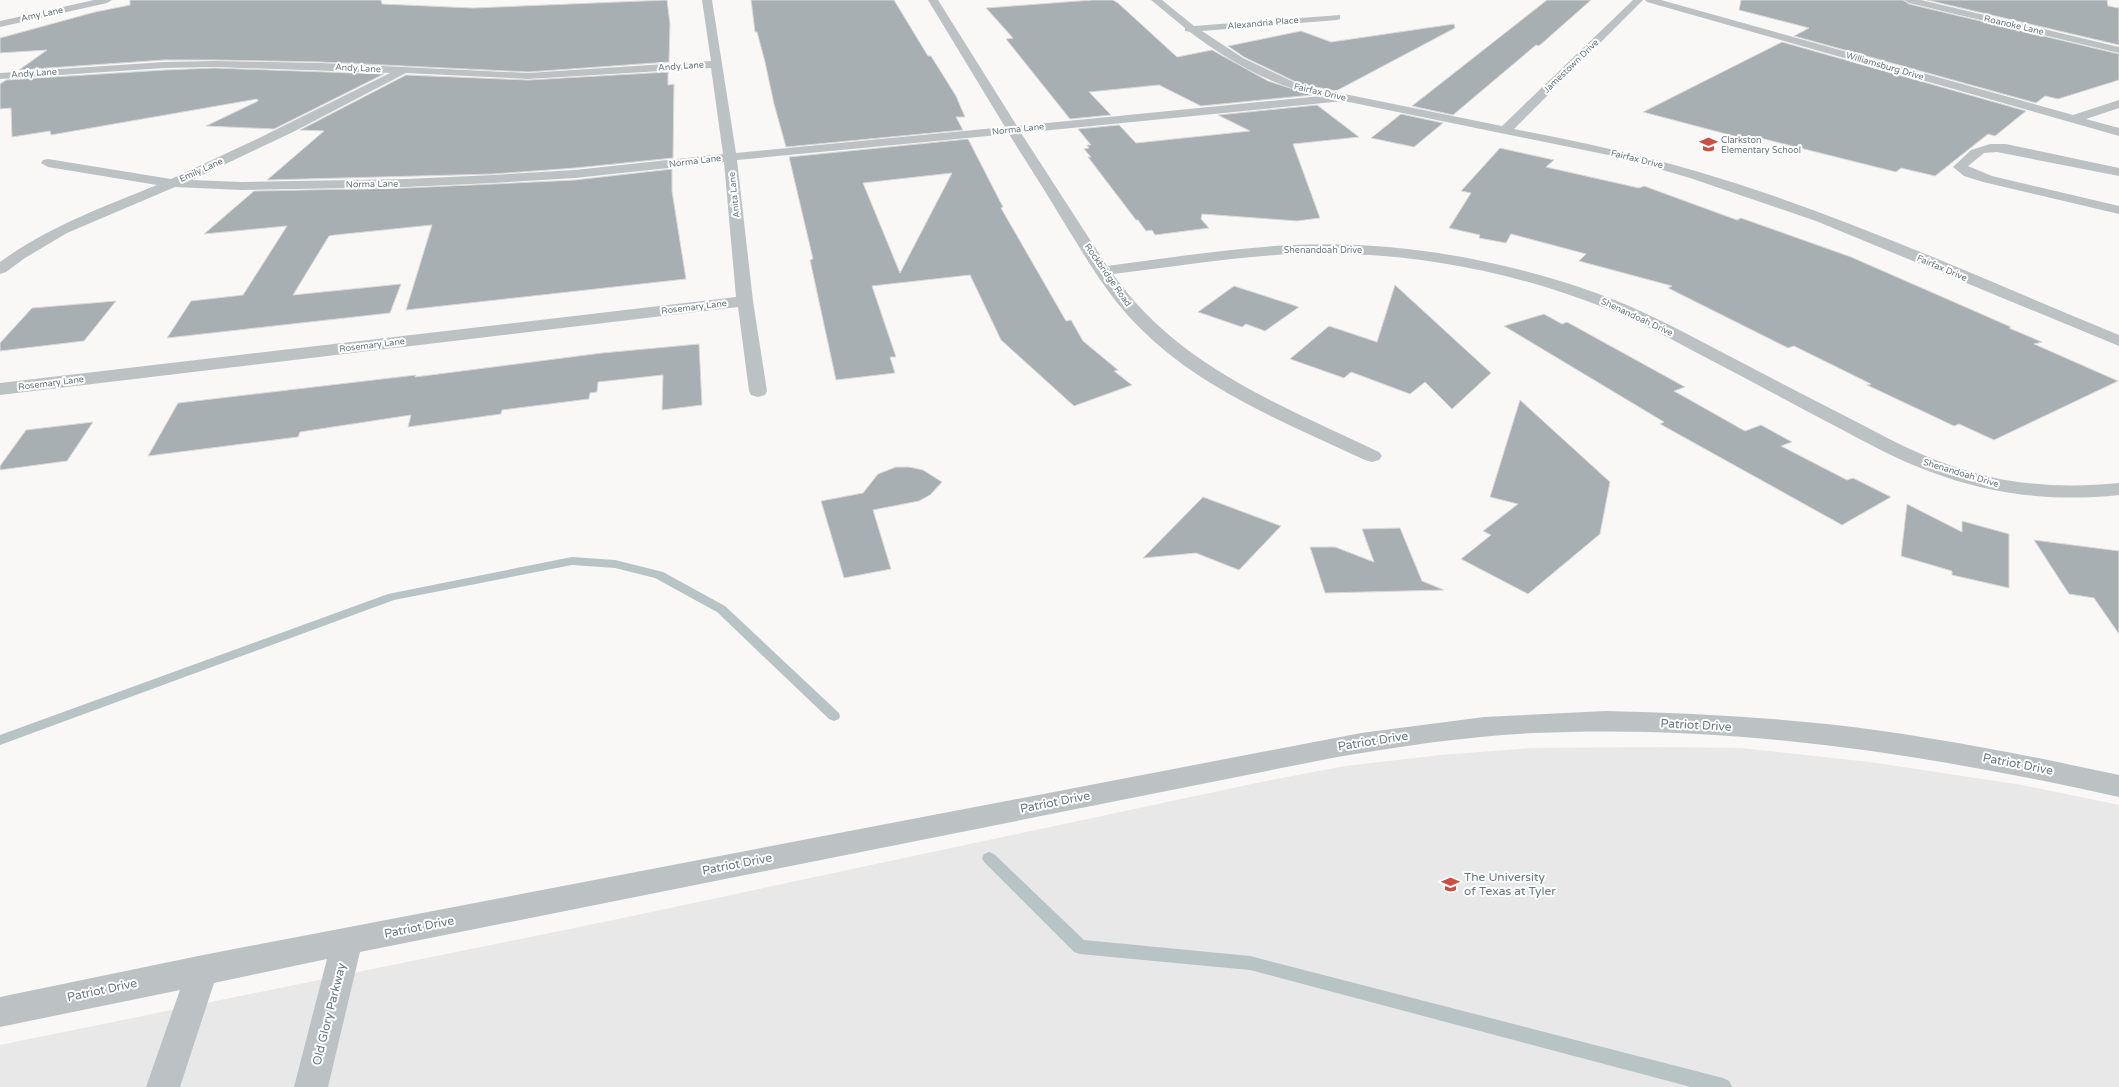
<svg xmlns="http://www.w3.org/2000/svg" width="2119" height="1087" font-family="'Varela Round',sans-serif">
<style>
.built{fill:#e7e8e7}
.lines{fill:none;stroke-linecap:round;stroke-linejoin:round}
.stream{fill:#b7c3c5;fill-rule:evenodd}
.building{fill:#a7afb3;stroke:#dbdad9;fill-rule:evenodd}
.minor{fill:#bcc2c4;fill-rule:evenodd}
.labels{text-anchor:middle;stroke-width:4;stroke-linejoin:round;paint-order:stroke}
.far-street-label{font-size:9px;fill:#67787e;stroke:#fff}
.far-poi-label{font-size:9px;fill:#67787e;stroke:#fff;text-anchor:start}
.near-street-label{font-size:12px;fill:#67787e;stroke:#fff}
.near-poi-label{font-size:12px;fill:#67787e;stroke:#fff;text-anchor:start}
</style>
<rect width="100%" height="100%" fill="#f9f8f7"/>
<!-- built -->
<polygon class="built" points="1662,747 1741,748 1870,762 2022,785 2119,805 2119,1087 0,1087 0,1045 623,918 1261,782 1345,766 1440,755 1532,748"/>
<g class="lines">
<!-- stream -->
<g class="stream">
<polygon points="572,557 615,560 663,572 725,606 839,713 840,716 839,719 834,721 829,719 717,612 655,578 615,568 572,565 394,600 0,745 0,735 388,594"/>
<polygon points="989,852 994,854 1084,940 1250,956 1723,1078 1729,1081 1732,1087 1691,1087 1250,970 1080,954 1074,952 984,862 982,858 984,854"/>
</g>
</g>
<!-- building -->
<g class="building">
<polygon points="130,0 381,0 382,4 473,8 667,0 670,24 669,62 528,72 321,62 214,60 164,60 19,70 47,50 0,53 0,38 95,12 130,5"/>
<polygon points="751,0 894,0 928,56 931,56 956,96 965,117 956,117 963,130 786,147 774,104 765,62 757,32 755,32"/>
<polygon points="1092,0 1113,0 1118,3 1177,57 1212,50 1268,81 1312,95 1201,106 1159,85 1089,92 1111,115 1070,119 1006,39 1013,38 986,8"/>
<polygon points="1547,0 1591,0 1539,46 1536,45 1453,115 1412,106"/>
<polygon points="1741,0 1903,0 1909,4 2119,54 2119,80 2058,99 2045,96 2036,103 1794,36 1809,28 1739,10"/>
<polygon points="1927,0 2107,0 2108,6 2119,8 2119,45"/>
<polygon points="1454,24 1455,28 1336,91 1300,84 1244,57 1228,46 1301,31 1331,42"/>
<polygon points="1782,42 2026,111 1995,136 1988,134 1935,176 1901,168 1896,172 1760,138 1756,141 1730,135 1643,112"/>
<polygon points="214,68 384,74 274,129 206,126 258,101 257,99 51,135 50,131 12,137 11,108 0,109 0,84 6,80 164,70"/>
<polygon points="668,72 668,85 674,84 673,158 575,168 493,174 267,180 324,131 300,130 406,75 528,80"/>
<polygon points="1317,105 1359,137 1293,144 1320,218 1297,221 1202,214 1201,219 1209,228 1155,235 1152,230 1146,231 1138,220 1136,220 1088,157 1091,157 1084,149 1089,148 1087,145 1091,145 1078,129 1119,125 1136,143 1250,131 1218,115"/>
<polygon points="1401,114 1443,123 1414,147 1371,138"/>
<path d="M968,139L1003,207L1001,208L1066,321L1071,320L1083,341L1118,370L1114,371L1132,385L1074,406L1001,340L970,275L872,286L896,357H890L895,373L836,380L810,260L813,259L789,157ZM952,173L900,273L863,183Z"/>
<polygon points="1500,148 1554,160 1546,167 1639,188 1644,186 1737,220 1741,218 1851,257 2011,327 2009,328 2042,342 2034,344 2118,381 1994,440 1959,424 1954,426 1867,385 1871,384 1794,346 1788,348 1668,288 1672,286 1579,261 1586,254 1511,234 1506,243 1479,238 1480,235 1449,228 1471,193 1461,191"/>
<polygon points="672,169 672,191 686,279 406,310 432,225 335,235 329,236 293,295 401,284 390,313 167,338 191,301 243,295 287,226 204,234 254,191 405,188 493,184 575,180"/>
<polygon points="1395,285 1491,373 1452,409 1425,382 1410,394 1351,372 1344,378 1290,359 1329,326 1377,342"/>
<polygon points="1234,286 1299,307 1265,331 1246,324 1242,327 1198,312"/>
<polygon points="116,301 84,341 0,351 0,343 32,308"/>
<polygon points="1544,314 1562,324 1567,322 1685,387 1674,391 1745,431 1761,425 1792,442 1781,446 1847,480 1853,478 1891,497 1842,525 1660,424 1664,422 1504,326"/>
<polygon points="699,344 702,405 662,410 663,375 598,382 597,392 590,393 589,399 502,410 501,414 408,427 411,415 300,432 298,437 148,456 178,403 416,375 415,377 602,353"/>
<polygon points="1520,400 1610,482 1600,534 1528,594 1461,559 1491,535 1483,531 1518,504 1490,497"/>
<polygon points="93,422 67,461 0,470 0,466 26,430"/>
<polygon points="896,467 909,467 923,470 942,482 930,495 919,501 873,510 891,569 844,578 821,501 863,493 878,474"/>
<polygon points="1203,497 1281,526 1239,570 1196,553 1143,558"/>
<polygon points="1907,504 1962,532 1962,521 2009,534 2009,588 1952,575 1952,571 1901,556"/>
<polygon points="1400,528 1422,581 1444,590 1325,593 1310,547 1335,547 1374,562 1362,529"/>
<polygon points="2034,540 2119,551 2119,634 2094,598 2069,594"/>
</g>
<g class="lines">
<!-- minor -->
<g class="minor">
<polygon points="94,0 112,0 107,3 0,27 0,21"/>
<path d="M702,0H712L736,153L1005,127L928,0H938L1017,126L1321,96C1272,86 1230,62 1190,32L1185,31V28L1151,0H1162L1194,26L1340,15V19L1337,20L1202,31L1243,58L1300,85L1502,126L1633,0H1643L1514,129C1576,141 1638,154 1699,172C1842,214 1980,278 2119,335V346L1816,221L1690,178L1618,157L1344,101L1021,133L1107,266C1168,258 1230,248 1292,245C1395,240 1500,259 1596,293C1636,307 1674,327 1712,347C1758,371 1803,395 1849,418C1889,439 1928,460 1971,472C2019,486 2069,488 2119,483V495C2055,502 1992,495 1931,472C1898,460 1867,443 1835,426C1790,402 1745,378 1699,354C1662,334 1624,314 1584,300C1491,266 1390,250 1292,254C1232,257 1172,267 1113,274C1176,365 1282,406 1379,452L1382,456L1379,460L1372,462L1365,460C1286,423 1199,389 1137,325C1109,297 1089,263 1068,229C1049,197 1029,166 1009,134L737,160L753,301L767,391L765,395L758,397L751,395L749,391L738,307L0,395V383L736,297L724,162L575,178L493,183L405,187L241,190L175,187L67,233L25,258L6,272L0,274V262C48,227 103,207 157,185L48,167L41,163L43,160L48,159L171,179L255,140L390,73L214,67L164,68L0,79V73L164,62L214,61L321,63L528,73L711,61ZM711,68L723,154L575,170L493,175L405,179L241,182L192,180L293,132L406,73L528,79Z"/>
<polygon points="1645,0 1661,0 2073,115 2119,100 2119,108 2086,119 2119,128 2119,136 1647,2"/>
<polygon points="1904,0 1921,0 2119,47 2119,53 1909,3"/>
<polygon points="1990,144 2006,144 2119,168 2119,176 1997,152 1984,153 1968,166 1992,176 2119,206 2119,214 1983,182 1964,176 1953,167 1971,150"/>
<path d="M1606,711C1680,713 1753,716 1827,724C1925,735 2022,754 2119,775V797C1926,754 1732,724 1534,733C1468,736 1402,746 1337,757L360,952L328,1087H294L327,959L214,983L180,1087H146L180,990L0,1027V997L203,955L1361,733L1484,717Z"/>
</g>
</g>
<!-- icons -->
<defs>
<symbol id="school-bare" viewBox="-9 -9 18 18"><path d="M0-5L7-2L0 1L-7-2ZM-4 1L0 2.5L4 1V4Q0 6-4 4Z" fill="#cd4e42" stroke="#fff" stroke-width="2.5" paint-order="stroke"/></symbol>
<symbol id="university-bare" viewBox="-9 -9 18 18"><path d="M0-5L7-2L0 1L-7-2ZM-4 1L0 2.5L4 1V4Q0 6-4 4Z" fill="#cd4e42" stroke="#fff" stroke-width="2.5" paint-order="stroke"/></symbol>
</defs>
<g fill-rule="evenodd">
<use href="#school-bare" x="1696" y="132" width="25" height="25"/>
<use href="#university-bare" x="1438" y="872" width="25" height="25"/>
</g>
<g class="labels">
<!-- far-street labels -->
<g class="far-street-label">
<text transform="translate(42 14) rotate(-12)" y="3">Amy Lane</text>
<text transform="translate(1263 23) rotate(-5)" y="3">Alexandria Place</text>
<text transform="translate(2014 25) rotate(13)" y="3">Roanoke Lane</text>
<text transform="translate(681 66) rotate(-4)" y="3">Andy Lane</text>
<text transform="translate(1571 66) rotate(-44)" y="3">Jamestown Drive</text>
<text transform="translate(1885 66) rotate(16)" y="3">Williamsburg Drive</text>
<text transform="translate(358 68) rotate(3)" y="3">Andy Lane</text>
<text transform="translate(34 73) rotate(-4)" y="3">Andy Lane</text>
<text transform="translate(1320 92) rotate(13)" y="3">Fairfax Drive</text>
<text transform="translate(1018 129) rotate(-6)" y="3">Norma Lane</text>
<text transform="translate(1637 159) rotate(14)" y="3">Fairfax Drive</text>
<text transform="translate(695 161) rotate(-7)" y="3">Norma Lane</text>
<text transform="translate(201 170) rotate(-24)" y="3">Emily Lane</text>
<text transform="translate(372 184) rotate(-1)" y="3">Norma Lane</text>
<text transform="translate(734 195) rotate(-96)" y="3">Anita Lane</text>
<text x="1323" y="253">Shenandoah Drive</text>
<text transform="translate(1942 268) rotate(23)" y="3">Fairfax Drive</text>
<text transform="translate(1108 275) rotate(55)" y="3">Rockbridge Road</text>
<text transform="translate(694 307) rotate(-7)" y="3">Rosemary Lane</text>
<text transform="translate(1637 317) rotate(25)" y="3">Shenandoah Drive</text>
<text transform="translate(372 345) rotate(-7)" y="3">Rosemary Lane</text>
<text transform="translate(51 383) rotate(-7)" y="3">Rosemary Lane</text>
<text transform="translate(1961 473) rotate(17)" y="3">Shenandoah Drive</text>
</g>
<!-- far-poi labels -->
<g class="far-poi-label">
<text x="1721" y="143">Clarkston<tspan x="1721" dy="10">Elementary School</tspan></text>
</g>
<!-- near-street labels -->
<g class="near-street-label">
<text transform="translate(1696 725) rotate(3)" y="4">Patriot Drive</text>
<text transform="translate(1373 741) rotate(-9)" y="4">Patriot Drive</text>
<text transform="translate(2018 764) rotate(11)" y="4">Patriot Drive</text>
<text transform="translate(1055 802) rotate(-11)" y="4">Patriot Drive</text>
<text transform="translate(737 864) rotate(-11)" y="4">Patriot Drive</text>
<text transform="translate(419 927) rotate(-11)" y="4">Patriot Drive</text>
<text transform="translate(102 990) rotate(-12)" y="4">Patriot Drive</text>
<text transform="translate(329 1014) rotate(-76)" y="4">Old Glory Parkway</text>
</g>
<!-- near-poi labels -->
<g class="near-poi-label">
<text x="1464" y="881">The University<tspan x="1464" dy="14">of Texas at Tyler</tspan></text>
</g>
</g>
</svg>
